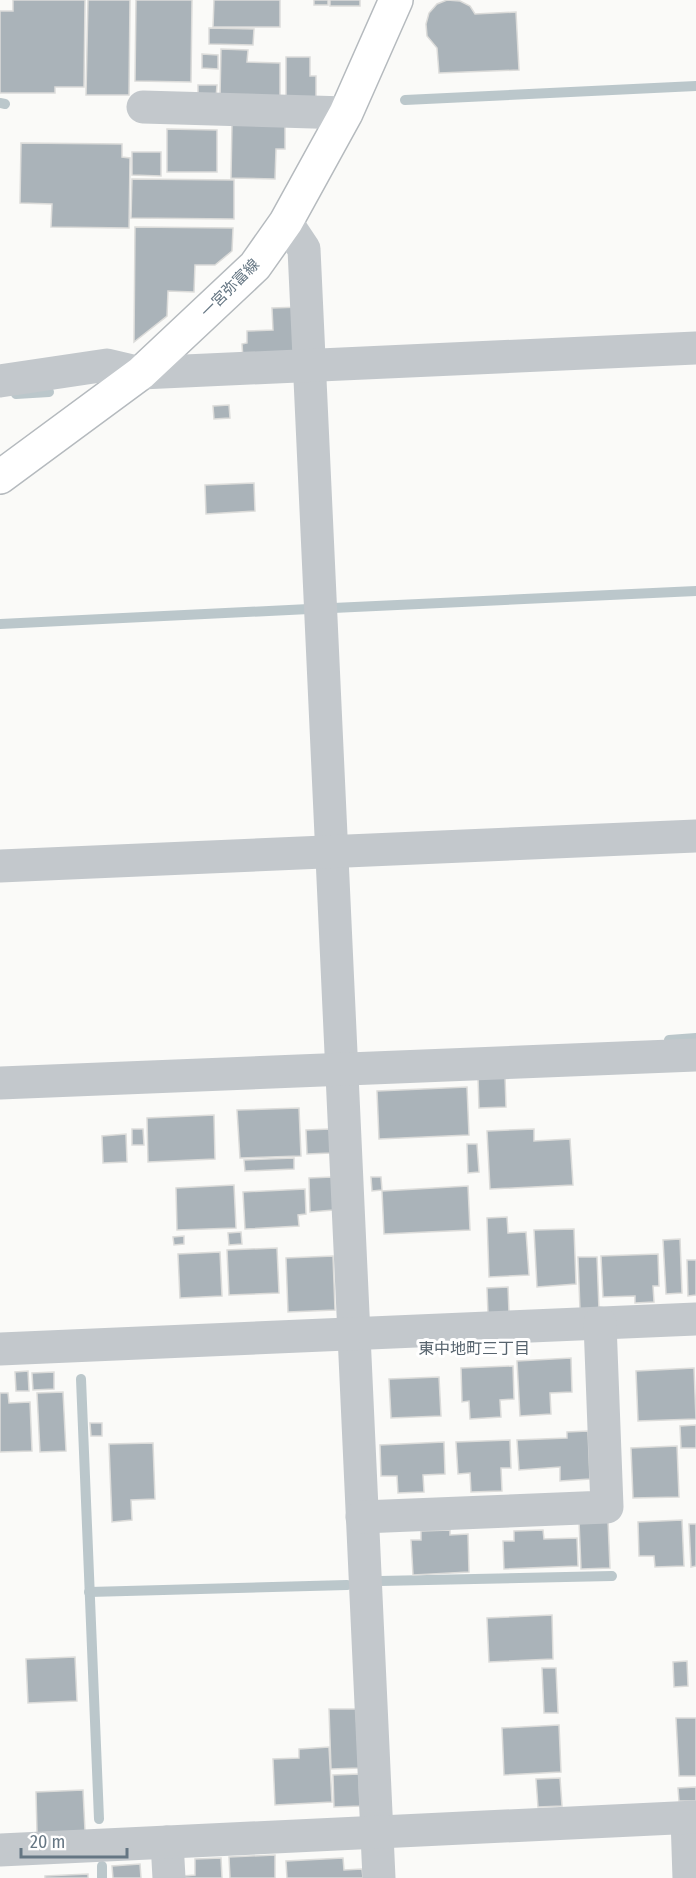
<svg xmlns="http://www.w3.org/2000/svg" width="696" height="1878" font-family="'Fira Sans Condensed','Noto Sans JP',sans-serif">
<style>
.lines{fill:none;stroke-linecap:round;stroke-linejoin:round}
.stream{stroke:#bbc7cb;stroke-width:10}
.building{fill:#aab3b9;stroke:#dcdcda;stroke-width:1.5}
.major-casing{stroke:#b5babe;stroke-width:36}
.minor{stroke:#c3c8cc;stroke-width:33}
.major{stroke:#fff;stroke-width:33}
.labels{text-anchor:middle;stroke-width:6;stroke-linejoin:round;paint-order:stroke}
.street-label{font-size:15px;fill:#657683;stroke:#fff}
.neighbourhood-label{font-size:16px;fill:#57646e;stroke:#fff}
</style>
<rect width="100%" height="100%" fill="#fafaf8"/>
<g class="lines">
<!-- stream -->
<g class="stream">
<polyline points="405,100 696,86"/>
<polyline points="0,103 5,104"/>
<polyline points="16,394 49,392"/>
<polyline points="333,608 696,591"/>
<polyline points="0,624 309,609"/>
<polyline points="669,1040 696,1038"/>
<polyline points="81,1379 99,1819"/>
<polyline points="380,1581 612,1576"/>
<polyline points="89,1592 347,1585"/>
<polyline points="102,1866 102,1878"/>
</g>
</g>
<!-- building -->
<g class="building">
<polygon points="13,0 85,0 84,87 55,87 55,93 0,93 0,11 13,11"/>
<polygon points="88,0 130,0 129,95 86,95"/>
<polygon points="136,0 192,0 191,82 135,81"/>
<polygon points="214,0 280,0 280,27 213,27"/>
<rect x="314" y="0" width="14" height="5"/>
<rect x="330" y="0" width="30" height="6"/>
<polygon points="447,0 460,1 470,6 475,14 516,12 519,70 439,73 437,48 427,36 426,24 429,13 437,4"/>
<polygon points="209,28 254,29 253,45 209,44"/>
<polygon points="221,49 248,50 247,62 280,63 280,98 220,97"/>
<polygon points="202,54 218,55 218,69 202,68"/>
<polygon points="286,57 310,57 310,76 316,76 316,98 286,98"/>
<polygon points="198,85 217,85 216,98 198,98"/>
<polygon points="232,123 285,124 285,149 276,149 275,179 231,178"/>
<polygon points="167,129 217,130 217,172 167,172"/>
<polygon points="21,143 122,144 122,157 130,158 129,228 51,227 52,204 20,203"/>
<polygon points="132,152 161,152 161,176 132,175"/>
<polygon points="132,179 234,180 234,219 131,218"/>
<polygon points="135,227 233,228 232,251 215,265 195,265 194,292 168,291 167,316 134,342"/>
<polygon points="301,307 303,356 243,359 242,344 247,343 247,331 273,330 272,308"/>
<polygon points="229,405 230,418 214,419 213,406"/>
<polygon points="254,483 255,511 206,514 205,485"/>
<polygon points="505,1076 506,1107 479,1108 478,1077"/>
<polygon points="467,1087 469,1135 379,1139 377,1091"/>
<polygon points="299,1108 301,1156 240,1158 237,1110"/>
<polygon points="214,1115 215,1159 148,1162 147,1118"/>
<polygon points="132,1129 143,1129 144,1145 132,1145"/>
<polygon points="330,1129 331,1153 307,1154 306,1130"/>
<polygon points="534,1129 534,1141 570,1139 573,1185 490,1189 487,1131"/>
<polygon points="126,1134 127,1162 103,1163 102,1136"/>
<polygon points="467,1144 477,1144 479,1172 468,1173"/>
<polygon points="294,1158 294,1169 245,1171 244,1160"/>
<polygon points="332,1177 334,1210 310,1212 309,1178"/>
<polygon points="371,1177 381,1177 382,1190 372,1191"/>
<polygon points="234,1185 236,1228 177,1230 176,1188"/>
<polygon points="468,1186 470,1230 384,1234 382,1191"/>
<polygon points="305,1189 306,1214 298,1215 299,1226 245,1229 243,1192"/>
<polygon points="507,1217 508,1233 526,1232 529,1275 489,1277 487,1218"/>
<polygon points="574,1229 576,1284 537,1287 534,1230"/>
<polygon points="241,1232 242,1244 229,1245 228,1233"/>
<polygon points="184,1236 184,1244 174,1245 173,1237"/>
<polygon points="680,1239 682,1293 666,1294 663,1240"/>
<polygon points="277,1248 279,1293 229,1295 227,1250"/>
<polygon points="220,1252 222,1296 180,1298 178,1254"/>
<polygon points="658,1254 659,1286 653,1286 654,1302 635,1303 635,1296 603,1297 601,1256"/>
<polygon points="333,1256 335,1310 288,1312 286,1258"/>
<polygon points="578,1257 597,1257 599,1310 580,1310"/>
<polygon points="687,1260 696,1260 696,1295 688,1296"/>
<polygon points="508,1287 509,1313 488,1314 487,1288"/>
<polygon points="571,1358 572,1392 550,1393 551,1414 520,1416 517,1361"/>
<polygon points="513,1366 514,1399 500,1400 501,1417 470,1419 469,1401 462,1402 461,1368"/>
<polygon points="694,1368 696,1419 638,1421 636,1371"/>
<polygon points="28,1371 29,1391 16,1391 15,1372"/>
<polygon points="54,1372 54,1389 33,1390 32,1373"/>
<polygon points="439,1377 441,1416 391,1418 389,1379"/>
<polygon points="63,1392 66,1451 40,1452 37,1393"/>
<polygon points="0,1393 8,1393 9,1403 30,1402 32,1451 0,1452"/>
<polygon points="90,1423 102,1423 102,1436 91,1436"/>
<polygon points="696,1425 696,1448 681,1448 680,1426"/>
<polygon points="588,1431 590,1479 560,1481 560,1467 519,1470 517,1440 567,1438 567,1432"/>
<polygon points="510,1440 511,1468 501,1468 502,1491 471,1492 470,1473 458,1474 456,1442"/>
<polygon points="444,1442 445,1474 423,1475 424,1492 398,1493 397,1476 381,1476 380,1445"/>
<polygon points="153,1443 155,1499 131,1500 132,1520 112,1522 109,1444"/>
<polygon points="677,1446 679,1497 633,1498 631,1448"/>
<polygon points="608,1520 610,1568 581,1569 579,1521"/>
<polygon points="682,1520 684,1566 655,1567 654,1556 639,1556 638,1522"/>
<polygon points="689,1524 696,1524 696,1566 691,1567"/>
<polygon points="450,1530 450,1535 468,1534 469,1572 413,1575 411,1540 421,1540 421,1531"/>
<polygon points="543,1530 544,1539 577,1538 578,1566 504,1569 503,1541 514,1541 514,1531"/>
<polygon points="552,1615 553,1659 489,1662 487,1618"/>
<polygon points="75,1657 77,1701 28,1703 26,1659"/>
<polygon points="687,1661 688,1686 674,1687 673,1662"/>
<polygon points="542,1668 556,1668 558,1713 544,1713"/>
<polygon points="329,1709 356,1709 359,1768 331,1769"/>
<polygon points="676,1718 696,1718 696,1776 679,1776"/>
<polygon points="559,1725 561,1772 504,1775 502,1728"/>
<polygon points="329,1747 332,1802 275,1805 273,1759 299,1758 299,1749"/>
<polygon points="359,1774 360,1806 334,1807 333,1775"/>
<polygon points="560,1778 562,1806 538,1807 536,1779"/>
<polygon points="696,1787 696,1801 679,1801 678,1788"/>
<polygon points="83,1790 85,1831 37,1833 36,1792"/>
<polygon points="275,1855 275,1878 230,1878 229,1857"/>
<polygon points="221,1858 222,1878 183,1878 183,1876 195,1875 195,1859"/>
<polygon points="343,1858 344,1870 362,1869 363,1878 287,1878 286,1861"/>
<polygon points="140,1864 141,1878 113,1878 112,1866"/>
<polygon points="88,1874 88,1878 45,1878 45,1876"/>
</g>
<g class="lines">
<defs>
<polyline id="major" points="0,477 141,373 255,266 286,222 346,113 396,0"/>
</defs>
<!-- major casing -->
<use href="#major" class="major-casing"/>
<!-- minor -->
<g class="minor">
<polyline points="143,107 346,113"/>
<polyline points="286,222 304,249 379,1878"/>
<polyline points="0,381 107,365 141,373 696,348"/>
<polyline points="0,866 696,836"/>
<polyline points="0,1083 696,1055"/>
<polyline points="0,1349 696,1319"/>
<polyline points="362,1517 607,1507 600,1323"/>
<polyline points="687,1818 689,1878"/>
<polyline points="167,1842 169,1878"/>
<polyline points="0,1850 696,1817"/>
</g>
<!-- major -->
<use href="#major" class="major"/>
</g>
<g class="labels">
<!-- street labels -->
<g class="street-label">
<text transform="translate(230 288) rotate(-45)" y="5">一宮弥富線</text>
</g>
<!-- neighbourhood labels -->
<g class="neighbourhood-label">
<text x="474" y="1354">東中地町三丁目</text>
</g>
</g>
<!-- scale -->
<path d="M21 1848v9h106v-9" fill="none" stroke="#657683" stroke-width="3"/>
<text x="30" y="1848" font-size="18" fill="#657683" stroke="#ffffff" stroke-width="4.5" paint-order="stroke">20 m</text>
</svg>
